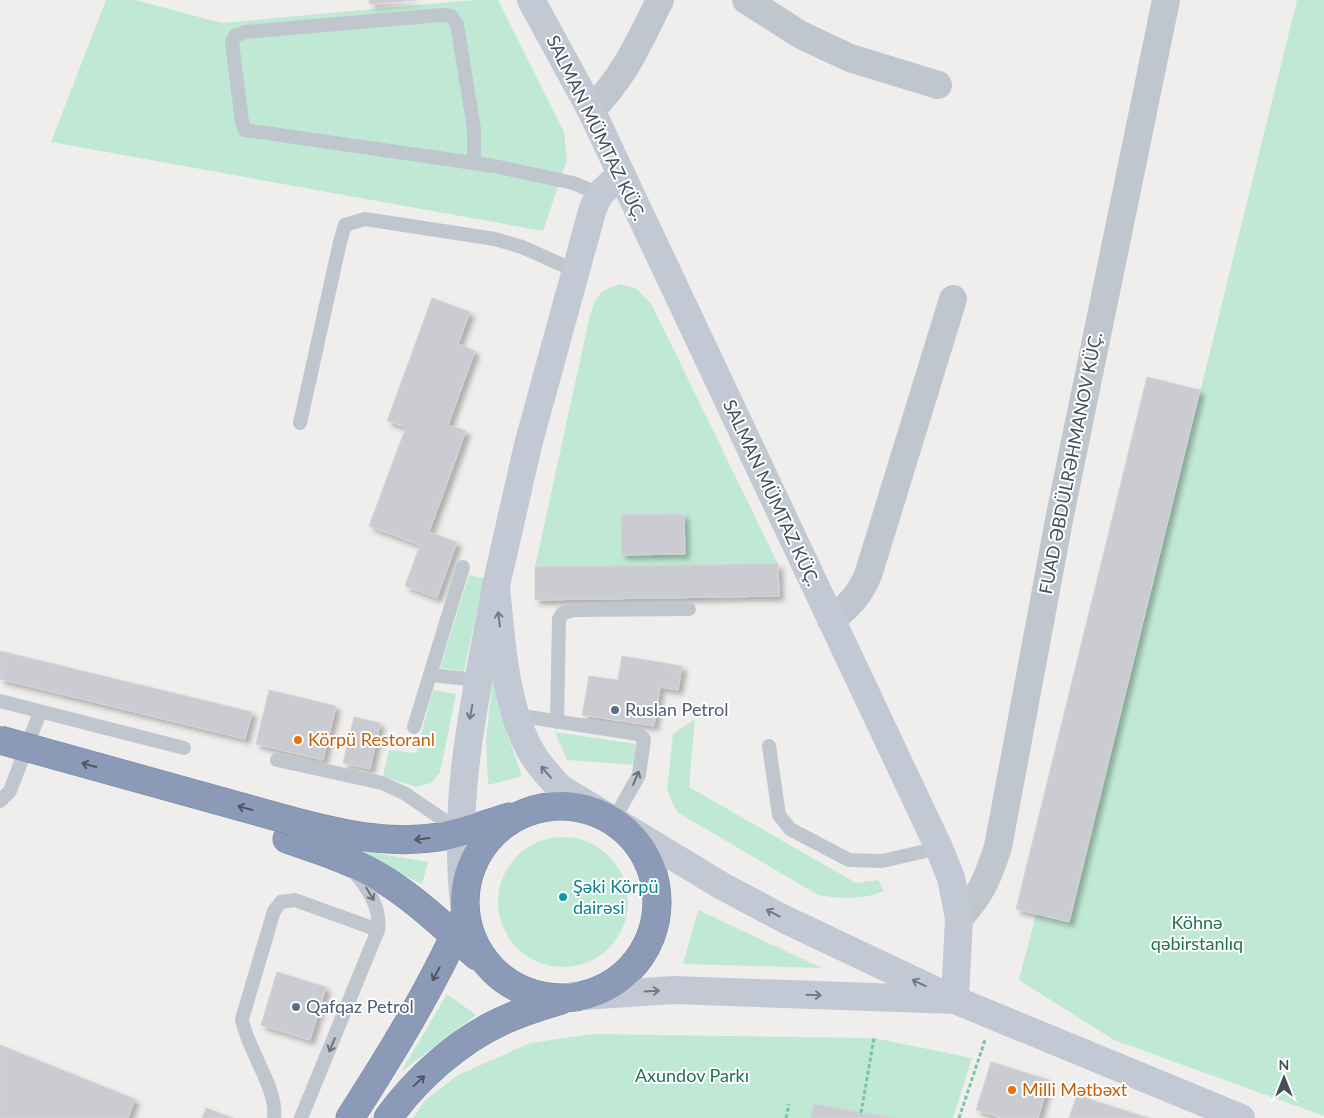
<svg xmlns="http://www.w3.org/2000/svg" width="1324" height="1118" font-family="Lato,sans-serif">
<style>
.green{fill:#c0e9d5}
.building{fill:#cbccd1;stroke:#d2d3d8;filter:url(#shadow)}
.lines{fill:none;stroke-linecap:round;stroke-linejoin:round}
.highway-casing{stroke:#7685a2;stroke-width:29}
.path{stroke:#7cc3a9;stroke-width:3;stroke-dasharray:4 2.5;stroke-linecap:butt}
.lane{stroke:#c0c6ce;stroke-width:14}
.street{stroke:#c0c6ce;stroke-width:28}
.secondary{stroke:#c2c8d4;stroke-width:28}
.highway{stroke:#8a9ab7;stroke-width:28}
.highway-bridge-casing{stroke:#7685a2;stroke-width:29;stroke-linecap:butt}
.highway-bridge{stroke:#8a9ab7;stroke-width:28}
.oneway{stroke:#737983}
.oneway2{stroke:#4f5662}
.oneway3{stroke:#6c727b}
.service-dot{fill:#5c6f8a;stroke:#fff;stroke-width:2}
.food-dot{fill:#e8710a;stroke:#fff;stroke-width:2}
.culture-dot{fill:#0f9aa8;stroke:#fff;stroke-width:2}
.labels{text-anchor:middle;stroke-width:4;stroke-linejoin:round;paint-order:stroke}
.street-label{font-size:18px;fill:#484e58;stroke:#fff}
.service-label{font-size:18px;fill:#4e5e75;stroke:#fff;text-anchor:start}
.food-label{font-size:18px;fill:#c56008;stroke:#fff;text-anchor:start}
.culture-label{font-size:18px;fill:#0d838f;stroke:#fff;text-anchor:start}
.park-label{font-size:18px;fill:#217153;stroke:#fff}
</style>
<defs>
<filter id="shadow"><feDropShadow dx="4.5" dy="4.5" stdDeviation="2.5" flood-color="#0004"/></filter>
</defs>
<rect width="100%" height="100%" fill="#f0eeed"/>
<!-- green -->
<g class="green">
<polygon points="106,0 135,0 222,23 474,0 498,0 564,132 567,160 543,231 51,142"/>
<polygon points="1297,0 1324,0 1324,1116 1114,1040 1019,980 1036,914 1069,922"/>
<path d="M620,284L637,289L652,305L778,564L535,567L589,319C596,297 597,291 620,284Z"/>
<polygon points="469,575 484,578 464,671 440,668"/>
<polygon points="494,666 505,728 522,776 488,785 486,740"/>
<polygon points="433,690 456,694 440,772 431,783 416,787 383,776 389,750 416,753"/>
<path d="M695,719L689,787L856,883L878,880L884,891C862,900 842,899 818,895L677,812L667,790L673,734Z"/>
<polygon points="555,732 636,744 635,765 567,760"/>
<circle cx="563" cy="902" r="65"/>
<polygon points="347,848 428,862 422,884"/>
<polygon points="698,910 822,968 683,964"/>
<polygon points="447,994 476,1015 401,1072"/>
<polygon points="592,1034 874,1038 972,1058 953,1118 413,1118 425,1100 458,1075 530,1043"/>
</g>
<!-- building -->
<g class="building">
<polygon points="369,0 415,0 370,4"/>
<polygon points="432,298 470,312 458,344 475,351 448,425 466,431 429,532 457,542 437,598 405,586 420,545 369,526 406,427 387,421"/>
<polygon points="1147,377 1200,390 1069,922 1016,909"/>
<polygon points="684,514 685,554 622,555 621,515"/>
<polygon points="778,564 779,596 535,600 535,567"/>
<polygon points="0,651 252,712 245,739 0,679"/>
<polygon points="622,656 682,666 678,690 660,687 654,726 582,715 589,676 618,680"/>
<polygon points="269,690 336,706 323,760 256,744"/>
<polygon points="354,717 380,723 370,769 343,763"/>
<polygon points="277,972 326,987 310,1040 261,1025"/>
<polygon points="0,1045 135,1099 128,1118 0,1118"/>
<polygon points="991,1062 1049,1080 1038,1118 1002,1118 976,1110"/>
<polygon points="1077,1095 1148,1118 1069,1118"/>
<polygon points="814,1104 861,1113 890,1118 811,1118"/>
<polygon points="206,1108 233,1118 202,1118"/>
</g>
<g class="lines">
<defs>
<g id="highway">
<circle cx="561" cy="902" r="96"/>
<path d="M292,821C342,834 388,845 439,837C463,833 486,824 509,817"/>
<path d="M287,839C322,851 358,862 389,883C421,904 449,931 477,956"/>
<path d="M350,1118C391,1054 431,989 462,920"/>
<path d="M388,1118C416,1079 458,1041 502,1021C521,1012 541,1006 561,1000"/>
</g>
</defs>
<!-- highway casing -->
<use href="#highway" class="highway-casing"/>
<!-- path -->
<g class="path">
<polyline points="861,1113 874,1038"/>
<polyline points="786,1118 789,1104"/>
<polyline points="959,1118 985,1040"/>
</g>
<!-- lane -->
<g class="lane">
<polyline points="474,162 474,129 457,24 451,16 441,15 245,32 235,36 232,42 242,122 245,130 494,166 573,183 600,194"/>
<polyline points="300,423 340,242 345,225 365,219 495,239 522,247 576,271"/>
<polyline points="430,675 478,680"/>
<polyline points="0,701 184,748"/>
<polyline points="516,715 638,734 644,739 639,775 613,821"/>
<polyline points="557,722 559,619 563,613 574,610 689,609"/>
<polyline points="414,727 463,567"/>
<polyline points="769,746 779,815 790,829 849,860 882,861 939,848"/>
<polyline points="277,760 382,783 404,793 460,831"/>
<polyline points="0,801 10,791 40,712"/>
<path d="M274,1118C278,1088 247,1050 242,1019L274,911L281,902L295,900L378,930"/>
<path d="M301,1118L378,930C381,907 367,886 352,870"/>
</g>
<!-- street -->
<g class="street">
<polyline points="746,0 801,35 850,58 938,85"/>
<path d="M591,110C625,76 639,42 660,0"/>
<path d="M831,620C849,606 861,594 869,572L953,299"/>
<path d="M959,918C982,894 988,877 998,847L1060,515L1166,0"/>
</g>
<!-- secondary -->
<g class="secondary">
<polyline points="531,0 591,110 939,848 951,878 959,918 955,1000 1241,1118"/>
<polyline points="496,586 528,445 593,208 600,194 621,174"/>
<path d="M465,914C451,796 475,701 496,586C501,638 505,710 533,755C541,768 550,777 560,788L722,886L784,919L955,1000L674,990L568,997"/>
</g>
<!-- highway -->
<use href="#highway" class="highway"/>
<defs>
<polyline id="highway-bridge" points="0,740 292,821"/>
</defs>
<!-- highway-bridge casing -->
<use href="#highway-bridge" class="highway-bridge-casing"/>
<!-- highway-bridge -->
<use href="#highway-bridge" class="highway-bridge"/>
</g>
<!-- one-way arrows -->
<defs><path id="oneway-shaft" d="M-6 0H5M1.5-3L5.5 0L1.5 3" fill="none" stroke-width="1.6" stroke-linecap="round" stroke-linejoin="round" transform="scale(1.25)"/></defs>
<g class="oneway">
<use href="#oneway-shaft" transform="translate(499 619) rotate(-97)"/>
<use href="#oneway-shaft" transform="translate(471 712) rotate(101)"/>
<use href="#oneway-shaft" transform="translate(546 772) rotate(-131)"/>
<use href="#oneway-shaft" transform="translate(773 913) rotate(-152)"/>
<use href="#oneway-shaft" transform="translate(919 983) rotate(-155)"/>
<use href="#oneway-shaft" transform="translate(652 991) rotate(-3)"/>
<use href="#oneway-shaft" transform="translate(814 995) rotate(2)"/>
</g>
<g class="oneway2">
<use href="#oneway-shaft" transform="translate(89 765) rotate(-165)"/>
<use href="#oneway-shaft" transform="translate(245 808) rotate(-165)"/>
<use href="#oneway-shaft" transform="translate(422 839) rotate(173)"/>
<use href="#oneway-shaft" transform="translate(436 974) rotate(119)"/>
<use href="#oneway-shaft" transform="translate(419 1081) rotate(-43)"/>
</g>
<g class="oneway3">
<use href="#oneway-shaft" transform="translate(636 778) rotate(-66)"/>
<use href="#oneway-shaft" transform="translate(370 894) rotate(59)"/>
<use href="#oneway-shaft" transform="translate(332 1045) rotate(113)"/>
</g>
<!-- markers -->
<g class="service-dot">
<circle cx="615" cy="710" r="5"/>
<circle cx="296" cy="1007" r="5"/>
</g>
<g class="food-dot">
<circle cx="298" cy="740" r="5"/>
<circle cx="1012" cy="1090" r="5"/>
</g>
<circle class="culture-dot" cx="563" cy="897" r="5"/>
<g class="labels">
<!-- street labels -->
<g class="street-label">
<text transform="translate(596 128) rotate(64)" y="6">SALMAN MÜMTAZ KÜÇ.</text>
<text transform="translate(1071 463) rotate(-79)" y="6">FUAD ƏBDÜLRƏHMANOV KÜÇ.</text>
<text transform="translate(771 493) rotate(65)" y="6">SALMAN MÜMTAZ KÜÇ.</text>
</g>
<!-- service labels -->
<g class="service-label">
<text x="625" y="716">Ruslan Petrol</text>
<text x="306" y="1013">Qafqaz Petrol</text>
</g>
<!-- food labels -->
<g class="food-label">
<text x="308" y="746">Körpü Restoranl</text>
<text x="1022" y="1096">Milli Mətbəxt</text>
</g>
<!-- culture labels -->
<g class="culture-label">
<text x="573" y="893">Şəki Körpü<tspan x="573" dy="21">dairəsi</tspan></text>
</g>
<!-- park labels -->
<g class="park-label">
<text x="1197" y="929">Köhnə<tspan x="1197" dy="21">qəbirstanlıq</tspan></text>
<text x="692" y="1082">Axundov Parkı</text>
</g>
</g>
<!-- north arrow -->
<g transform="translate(1284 1078)" stroke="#ffffff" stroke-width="4" paint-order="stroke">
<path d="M0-4L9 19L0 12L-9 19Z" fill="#484e58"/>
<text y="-8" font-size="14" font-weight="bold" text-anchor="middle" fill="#484e58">N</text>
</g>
</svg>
